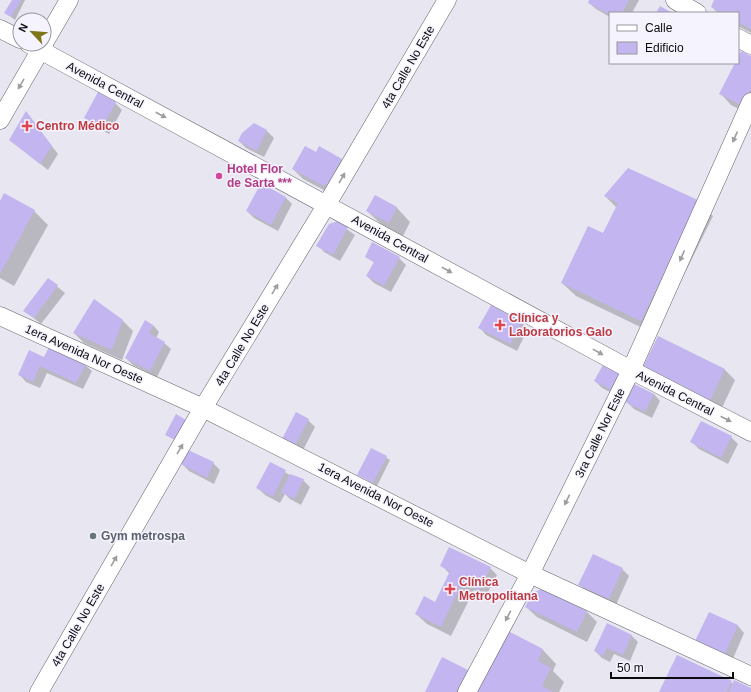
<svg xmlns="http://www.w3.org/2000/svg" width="751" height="692" font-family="Arial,sans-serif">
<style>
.shadow{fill:#0003}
.building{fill:#c3b5ef}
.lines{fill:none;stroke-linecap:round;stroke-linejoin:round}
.street-casing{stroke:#65646c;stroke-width:19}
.street{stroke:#fff;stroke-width:18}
.oneway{fill:#9d9d9f}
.health-dot{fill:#e0444e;stroke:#f5f3fd;stroke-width:1.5}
.hotel-dot{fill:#d1479c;stroke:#f5f3fd;stroke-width:1.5}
.worship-dot{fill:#6b7280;stroke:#f5f3fd;stroke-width:1.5}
.labels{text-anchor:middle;stroke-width:3;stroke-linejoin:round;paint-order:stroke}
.street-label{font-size:12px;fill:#0b0b0e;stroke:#f5f3fd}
.health-label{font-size:12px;font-weight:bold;fill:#be3a42;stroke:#f5f3fd;text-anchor:start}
.hotel-label{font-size:12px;font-weight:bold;fill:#b23c85;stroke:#f5f3fd;text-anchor:start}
.worship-label{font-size:12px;font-weight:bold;fill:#5b616d;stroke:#f5f3fd;text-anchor:start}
</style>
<rect width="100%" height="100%" fill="#e8e6f0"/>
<!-- shadow -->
<g class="shadow">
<polygon points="13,0 25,0 15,20 6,13"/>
<polygon points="590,0 639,0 632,13 610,13 610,17 596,9 589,3"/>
<polygon points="715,0 751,0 751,33 738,26 738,13 718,13 712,7"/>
<polygon points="751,57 751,115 731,105 721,94 736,63 738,63 738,59"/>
<polygon points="115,103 122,110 109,134 92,125 85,118"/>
<polygon points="26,113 58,154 48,170 10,140"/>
<polygon points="254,124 267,131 274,138 264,157 246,148 239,141"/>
<polygon points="316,154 341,159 352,170 335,196 303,179 293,169"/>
<polygon points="375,196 397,208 410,222 403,236 381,224 367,211"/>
<polygon points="605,196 699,202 713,216 655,334 576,296 562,283 603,234 617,208"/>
<polygon points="285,197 292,204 278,231 254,218 247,211"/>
<polygon points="0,203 34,211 48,225 14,286 0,278"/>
<polygon points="338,223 355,235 340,261 324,252 318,245"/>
<polygon points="366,257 399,258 406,265 391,292 374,283 367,276 375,263"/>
<polygon points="48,279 65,293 41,324 25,311"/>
<polygon points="94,301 123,321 133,331 122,360 84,343 74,333"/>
<polygon points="521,322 528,329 517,351 486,335 480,328"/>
<polygon points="153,325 159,332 156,338 164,343 171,349 157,377 133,365 126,358"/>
<polygon points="659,337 725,370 735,380 720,412 653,379"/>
<polygon points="44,358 85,365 92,371 83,389 47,373 40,388 26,382 20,375"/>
<polygon points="603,366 620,397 602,388 595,381"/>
<polygon points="654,394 660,401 652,418 634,409 627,402"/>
<polygon points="308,420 315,427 302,452 290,445"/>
<polygon points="731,437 738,444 728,464 699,449 692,442"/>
<polygon points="372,449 390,460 377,486 358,474"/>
<polygon points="213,463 220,470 214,484 189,471 182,464"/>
<polygon points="270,464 290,475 303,480 310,487 301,505 290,499 285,494 280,503 265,495 258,488"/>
<polygon points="441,565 490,568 497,575 486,596 474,590 451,636 427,624 416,614 435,603 450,574"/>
<polygon points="622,569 629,576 616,605 586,591 580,584"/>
<polygon points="526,607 587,612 597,622 587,642 537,617"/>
<polygon points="709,613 738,626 744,633 732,661 704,648"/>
<polygon points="506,631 543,650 556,664 553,671 564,682 559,692 476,692"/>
<polygon points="631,635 638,642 630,661 614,654 610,662 602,658 595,651"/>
<polygon points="677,656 734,684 751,689 751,692 660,692"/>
<polygon points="467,671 477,681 472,692 426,692"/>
</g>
<!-- building -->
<g class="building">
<polygon points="12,0 21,0 11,17 4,13"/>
<polygon points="589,0 629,0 622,13 610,13 610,15 588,3"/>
<polygon points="714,0 751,0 751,29 738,22 738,13 722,13 711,7"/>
<polygon points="660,6 672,13 656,13"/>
<polygon points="741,51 751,56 751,89 743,106 719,94 735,63 738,63 738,57"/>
<polygon points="98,92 116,102 102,128 84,118"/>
<polygon points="26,111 52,146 40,164 9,140"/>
<polygon points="254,123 267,130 257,151 238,141 242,133"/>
<polygon points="305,146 316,152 319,146 342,159 328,183 324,186 292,169"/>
<polygon points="628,168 700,201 641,321 561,283 588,226 603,233 618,203 604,196"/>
<polygon points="261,183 286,197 271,225 246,211"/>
<polygon points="4,193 35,210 0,274 0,201"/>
<polygon points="375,195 397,207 389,223 366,211"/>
<polygon points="338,221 348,227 333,255 316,246 329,224"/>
<polygon points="372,242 400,257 384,286 366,276 374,262 365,257"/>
<polygon points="48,278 58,285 34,318 23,311"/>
<polygon points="94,299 123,320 112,350 73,333"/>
<polygon points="491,305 522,322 510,344 478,328"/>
<polygon points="145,320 153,325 149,333 165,342 150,371 125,358"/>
<polygon points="658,336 725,369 709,402 642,369"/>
<polygon points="49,347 86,364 76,383 40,366 33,382 18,375 29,350 44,357"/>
<polygon points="603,365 621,374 613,391 594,381"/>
<polygon points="634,384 654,394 645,412 625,402"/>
<polygon points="296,412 309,419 295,445 282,439"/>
<polygon points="176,414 186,420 175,440 165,435"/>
<polygon points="701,421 732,436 721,458 690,442"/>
<polygon points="371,448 387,456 373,483 357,475"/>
<polygon points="188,450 214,462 207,478 181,464"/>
<polygon points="270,462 286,470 273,497 256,488"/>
<polygon points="290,474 304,479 294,499 281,492"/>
<polygon points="449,547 491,567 479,590 462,582 441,627 415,614 424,596 435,602 450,571 440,566"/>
<polygon points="593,554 623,568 609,599 578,585"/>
<polygon points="542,589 587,611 577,632 525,607 532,593"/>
<polygon points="709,612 738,625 725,654 695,641"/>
<polygon points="607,623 632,635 623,655 607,648 603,656 594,651"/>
<polygon points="506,630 543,649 538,661 551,668 542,686 553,692 474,692"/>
<polygon points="677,655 732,681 727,692 659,692"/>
<polygon points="442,657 468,670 456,692 425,692"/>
<polygon points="734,680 751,688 751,692 729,692"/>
</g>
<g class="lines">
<defs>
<g id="street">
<polyline points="675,0 697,13"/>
<polyline points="0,29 20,39"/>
<polyline points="738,38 751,45"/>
<polyline points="44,43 69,0"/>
<polyline points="29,44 631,370 751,432"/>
<polyline points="0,120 44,44"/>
<polyline points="0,316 203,408 530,574 751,676"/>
<polyline points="39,692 203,408 327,204 447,0"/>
<polyline points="467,692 530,574 631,370 751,102"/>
</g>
</defs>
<!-- street casing -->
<use href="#street" class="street-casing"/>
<!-- street -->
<use href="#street" class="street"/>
</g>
<!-- one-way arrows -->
<defs><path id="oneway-solid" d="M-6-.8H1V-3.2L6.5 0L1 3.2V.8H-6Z"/></defs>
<g class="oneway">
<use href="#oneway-solid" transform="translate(21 84) rotate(120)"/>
<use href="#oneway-solid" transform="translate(161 115) rotate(28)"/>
<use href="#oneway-solid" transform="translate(735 137) rotate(114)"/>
<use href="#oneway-solid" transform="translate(342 178) rotate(-60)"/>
<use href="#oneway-solid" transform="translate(682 256) rotate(114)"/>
<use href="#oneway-solid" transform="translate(447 270) rotate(29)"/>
<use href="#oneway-solid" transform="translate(275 289) rotate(-59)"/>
<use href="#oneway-solid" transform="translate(598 352) rotate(29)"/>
<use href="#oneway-solid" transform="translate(726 419) rotate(27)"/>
<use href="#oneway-solid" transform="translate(180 449) rotate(-60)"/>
<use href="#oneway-solid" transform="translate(567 500) rotate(116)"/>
<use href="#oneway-solid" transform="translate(114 561) rotate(-60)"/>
<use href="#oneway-solid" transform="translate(508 616) rotate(118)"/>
</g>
<!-- markers -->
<g class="health-dot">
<path d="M25 120h4v4h4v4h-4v4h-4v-4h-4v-4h4z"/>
<path d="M498 319h4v4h4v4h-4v4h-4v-4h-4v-4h4z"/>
<path d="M448 583h4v4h4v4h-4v4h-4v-4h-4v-4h4z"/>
</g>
<circle class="hotel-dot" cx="219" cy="176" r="4"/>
<circle class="worship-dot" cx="93" cy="536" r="4"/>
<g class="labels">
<!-- street labels -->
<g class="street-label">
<text transform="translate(408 67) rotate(-60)" y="4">4ta Calle No Este</text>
<text transform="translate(105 85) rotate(28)" y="4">Avenida Central</text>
<text transform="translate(390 239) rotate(29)" y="4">Avenida Central</text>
<text transform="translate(242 345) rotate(-59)" y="4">4ta Calle No Este</text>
<text transform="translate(84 354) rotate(24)" y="4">1era Avenida Nor Oeste</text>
<text transform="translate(675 393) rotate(27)" y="4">Avenida Central</text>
<text transform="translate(600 433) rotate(-64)" y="4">3ra Calle Nor Este</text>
<text transform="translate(376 495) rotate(27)" y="4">1era Avenida Nor Oeste</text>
<text transform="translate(78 625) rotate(-60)" y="4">4ta Calle No Este</text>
</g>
<!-- health labels -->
<g class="health-label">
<text x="36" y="130">Centro Médico</text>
<text x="509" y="322">Clínica y<tspan x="509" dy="14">Laboratorios Galo</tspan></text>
<text x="459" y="586">Clínica<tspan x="459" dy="14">Metropolitana</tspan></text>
</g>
<!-- hotel labels -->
<g class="hotel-label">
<text x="227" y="173">Hotel Flor<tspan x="227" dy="14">de Sarta ***</tspan></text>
</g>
<!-- worship labels -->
<g class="worship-label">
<text x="101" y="540">Gym metrospa</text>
</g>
</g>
<!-- legend -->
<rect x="609" y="12" width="130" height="52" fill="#f5f3fd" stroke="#97969d"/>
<rect x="617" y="25" width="20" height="6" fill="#ffffff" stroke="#97969d"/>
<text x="645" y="32" font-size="12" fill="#0b0b0e">Calle</text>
<rect x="617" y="42" width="20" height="12" fill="#c3b5ef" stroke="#97969d"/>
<text x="645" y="52" font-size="12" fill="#0b0b0e">Edificio</text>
<!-- north arrow -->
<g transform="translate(32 32) rotate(296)"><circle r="19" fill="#f5f3fd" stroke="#97969d"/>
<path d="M0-3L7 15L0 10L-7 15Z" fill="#7e7619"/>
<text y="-6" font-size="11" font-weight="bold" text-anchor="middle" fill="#0b0b0e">N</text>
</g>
<!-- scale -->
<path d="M611 672v6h122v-6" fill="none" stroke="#0b0b0e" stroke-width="2"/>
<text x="617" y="672" font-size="12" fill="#0b0b0e" stroke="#f5f3fd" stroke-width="3" paint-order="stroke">50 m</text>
</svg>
